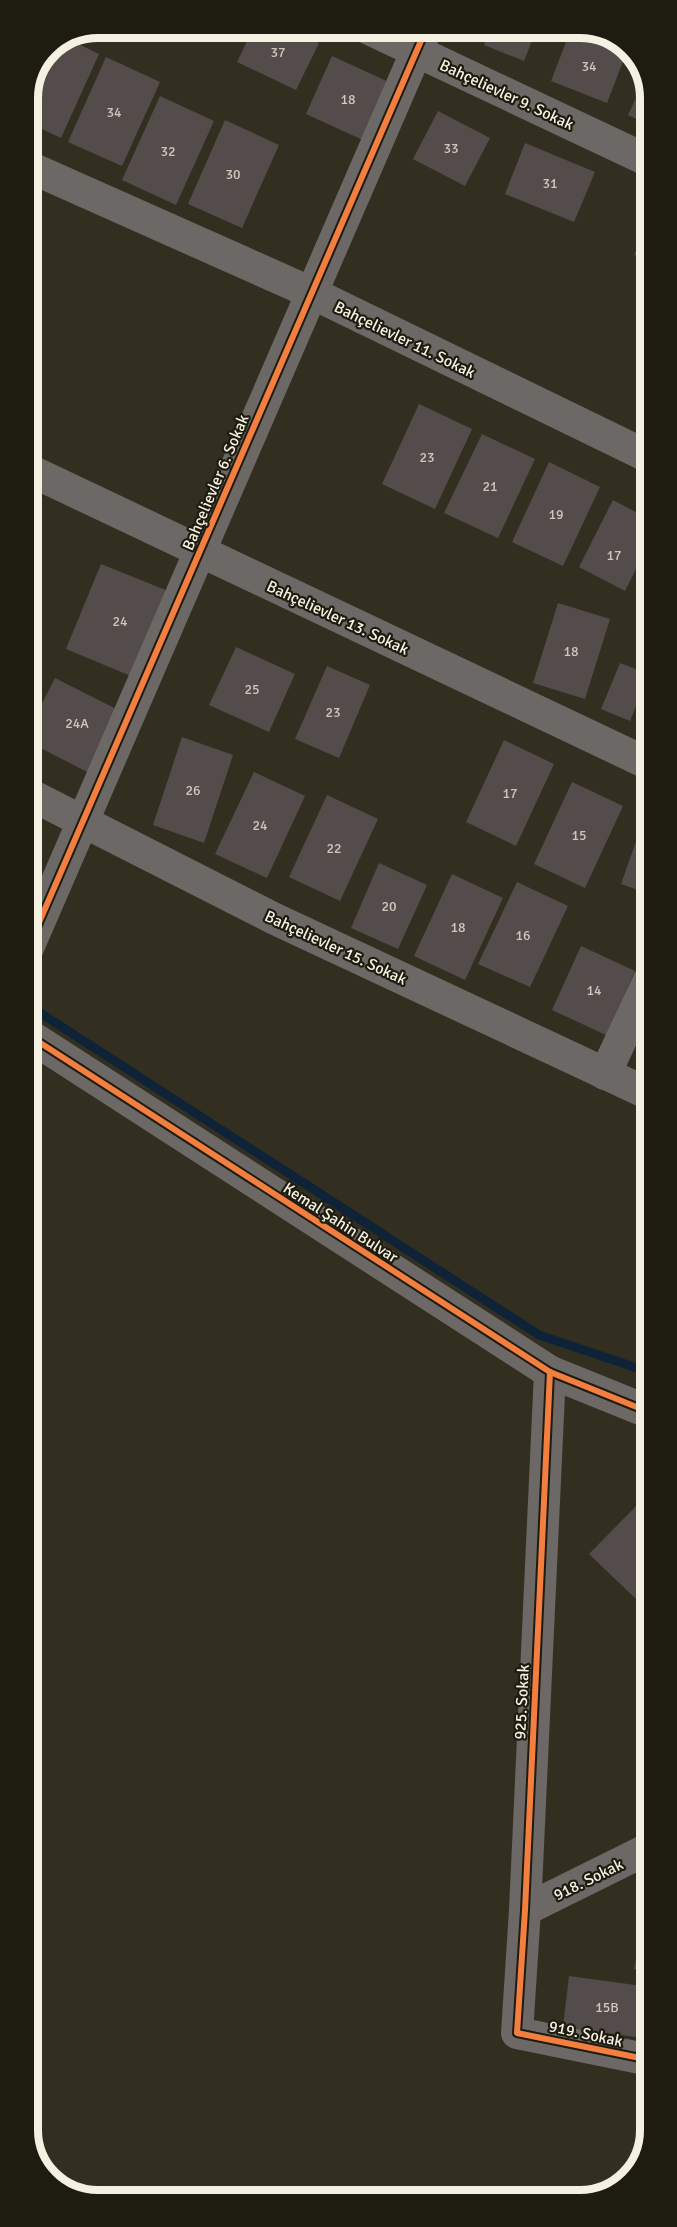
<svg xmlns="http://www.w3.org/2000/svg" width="677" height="2227" font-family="Signika,sans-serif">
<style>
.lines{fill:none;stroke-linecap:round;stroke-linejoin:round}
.stream{stroke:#0f2338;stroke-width:9}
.building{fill:#544c4a}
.minor{stroke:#6c6865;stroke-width:32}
.tertiary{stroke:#6c6865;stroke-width:33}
.cycleway-casing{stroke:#1e1b10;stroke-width:10}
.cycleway{stroke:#f27e40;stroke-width:6}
.labels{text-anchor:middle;stroke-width:4.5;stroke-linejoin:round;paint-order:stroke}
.number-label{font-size:14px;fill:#ccc8bc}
.street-label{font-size:16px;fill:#f4f1e2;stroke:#1e1b10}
.rim{fill:none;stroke:#f4f1e2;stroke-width:8}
</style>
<rect width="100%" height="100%" fill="#322f21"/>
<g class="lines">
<!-- stream -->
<polyline class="stream" points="28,1005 539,1335 649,1372"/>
</g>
<!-- building -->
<g class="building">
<polygon points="254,27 286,27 319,43 296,90 237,62"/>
<polygon points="491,27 537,28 524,61 484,45"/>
<polygon points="571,29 627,51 607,103 551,81"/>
<polygon points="68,39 99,54 61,138 27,122 27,97 48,47"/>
<polygon points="332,56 391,83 365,141 306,114"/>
<polygon points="106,57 160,82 122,166 68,142"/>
<polygon points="645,78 649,84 649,125 628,115"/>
<polygon points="160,96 214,121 176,205 122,180"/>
<polygon points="438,111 490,138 465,186 413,159"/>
<polygon points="225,120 279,145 242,228 188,204"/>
<polygon points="525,143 595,172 574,222 505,194"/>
<polygon points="649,219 649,260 634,255"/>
<polygon points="419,404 472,429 435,509 382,484"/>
<polygon points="482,434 535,459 498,538 444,513"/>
<polygon points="549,462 600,487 563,566 512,542"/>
<polygon points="613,500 649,519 649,543 625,591 579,567"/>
<polygon points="101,564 173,593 138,679 66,649"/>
<polygon points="558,603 610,619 585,699 533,683"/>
<polygon points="236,647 295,674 269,732 209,705"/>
<polygon points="620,663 649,674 630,721 601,709"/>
<polygon points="327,666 370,685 339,758 295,739"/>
<polygon points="55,678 126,714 95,776 27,741 27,733"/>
<polygon points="182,737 233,755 204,843 153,825"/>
<polygon points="504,740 554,764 516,846 466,822"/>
<polygon points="254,772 305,796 267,878 215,854"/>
<polygon points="572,782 623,806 585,888 534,864"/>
<polygon points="327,795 378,819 340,901 289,877"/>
<polygon points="645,816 649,818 649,894 621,884"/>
<polygon points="379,863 427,885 398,949 351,928"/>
<polygon points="452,874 503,898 465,980 414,956"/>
<polygon points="517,882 568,906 530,987 478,964"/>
<polygon points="581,946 635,971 606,1035 552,1010"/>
<polygon points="650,1492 650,1587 637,1600 589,1554"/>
<polygon points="648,1901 650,1901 650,1972 634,1969"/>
<polygon points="569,1976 650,1987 650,2039 563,2027"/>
</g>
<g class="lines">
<!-- minor -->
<g class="minor">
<polyline points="365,27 649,161"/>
<polyline points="27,166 312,293 649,457"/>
<polyline points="27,469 649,764"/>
<polyline points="27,793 275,919 649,1094"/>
<polyline points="28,948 427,27"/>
<polyline points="605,1074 649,980"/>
<polyline points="550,1372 525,1910 517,2033 650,2060"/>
<polyline points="525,1910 650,1848"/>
</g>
<!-- tertiary -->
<polyline class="tertiary" points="28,1035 550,1372 649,1412"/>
<defs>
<g id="cycleway">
<polyline points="28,948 427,27"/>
<polyline points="28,1035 550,1372 649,1412"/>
<polyline points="550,1372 525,1910 517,2033 650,2060"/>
</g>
</defs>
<!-- cycleway casing -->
<use href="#cycleway" class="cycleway-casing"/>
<!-- cycleway -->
<use href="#cycleway" class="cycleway"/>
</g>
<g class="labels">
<!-- number labels -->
<g class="number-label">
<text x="278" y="57">37</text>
<text x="589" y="71">34</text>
<text x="348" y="104">18</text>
<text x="114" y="117">34</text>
<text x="451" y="153">33</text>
<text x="168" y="156">32</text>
<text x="233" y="179">30</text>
<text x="550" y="188">31</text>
<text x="427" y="462">23</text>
<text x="490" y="491">21</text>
<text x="556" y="519">19</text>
<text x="614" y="560">17</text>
<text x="120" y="626">24</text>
<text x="571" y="656">18</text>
<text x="252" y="694">25</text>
<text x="333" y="717">23</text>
<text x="77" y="728">24A</text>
<text x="193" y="795">26</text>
<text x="510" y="798">17</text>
<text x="260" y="830">24</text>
<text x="579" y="840">15</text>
<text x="334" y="853">22</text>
<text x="389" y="911">20</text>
<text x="458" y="932">18</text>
<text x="523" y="940">16</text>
<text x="594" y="995">14</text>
<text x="607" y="2012">15B</text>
</g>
<!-- street labels -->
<g class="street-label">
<text transform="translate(507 94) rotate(25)" y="6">Bahçelievler 9. Sokak</text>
<text transform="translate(405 339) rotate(26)" y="6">Bahçelievler 11. Sokak</text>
<text transform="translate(215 482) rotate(-67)" y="6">Bahçelievler 6. Sokak</text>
<text transform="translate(338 617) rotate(25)" y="6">Bahçelievler 13. Sokak</text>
<text transform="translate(336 947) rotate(25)" y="6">Bahçelievler 15. Sokak</text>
<text transform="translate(341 1222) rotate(33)" y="6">Kemal Şahin Bulvar</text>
<text transform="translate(521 1702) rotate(-87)" y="6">925. Sokak</text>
<text transform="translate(588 1879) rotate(-26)" y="6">918. Sokak</text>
<text transform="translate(586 2033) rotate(12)" y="6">919. Sokak</text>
</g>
</g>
<!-- crop -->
<path d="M0 0H677V2227H0ZM98 38H580A60 60 0 0 1 640 98V2130A60 60 0 0 1 580 2190H98A60 60 0 0 1 38 2130V98A60 60 0 0 1 98 38Z" fill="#1e1b10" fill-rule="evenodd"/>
<path class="rim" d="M98 38H580A60 60 0 0 1 640 98V2130A60 60 0 0 1 580 2190H98A60 60 0 0 1 38 2130V98A60 60 0 0 1 98 38Z"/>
</svg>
